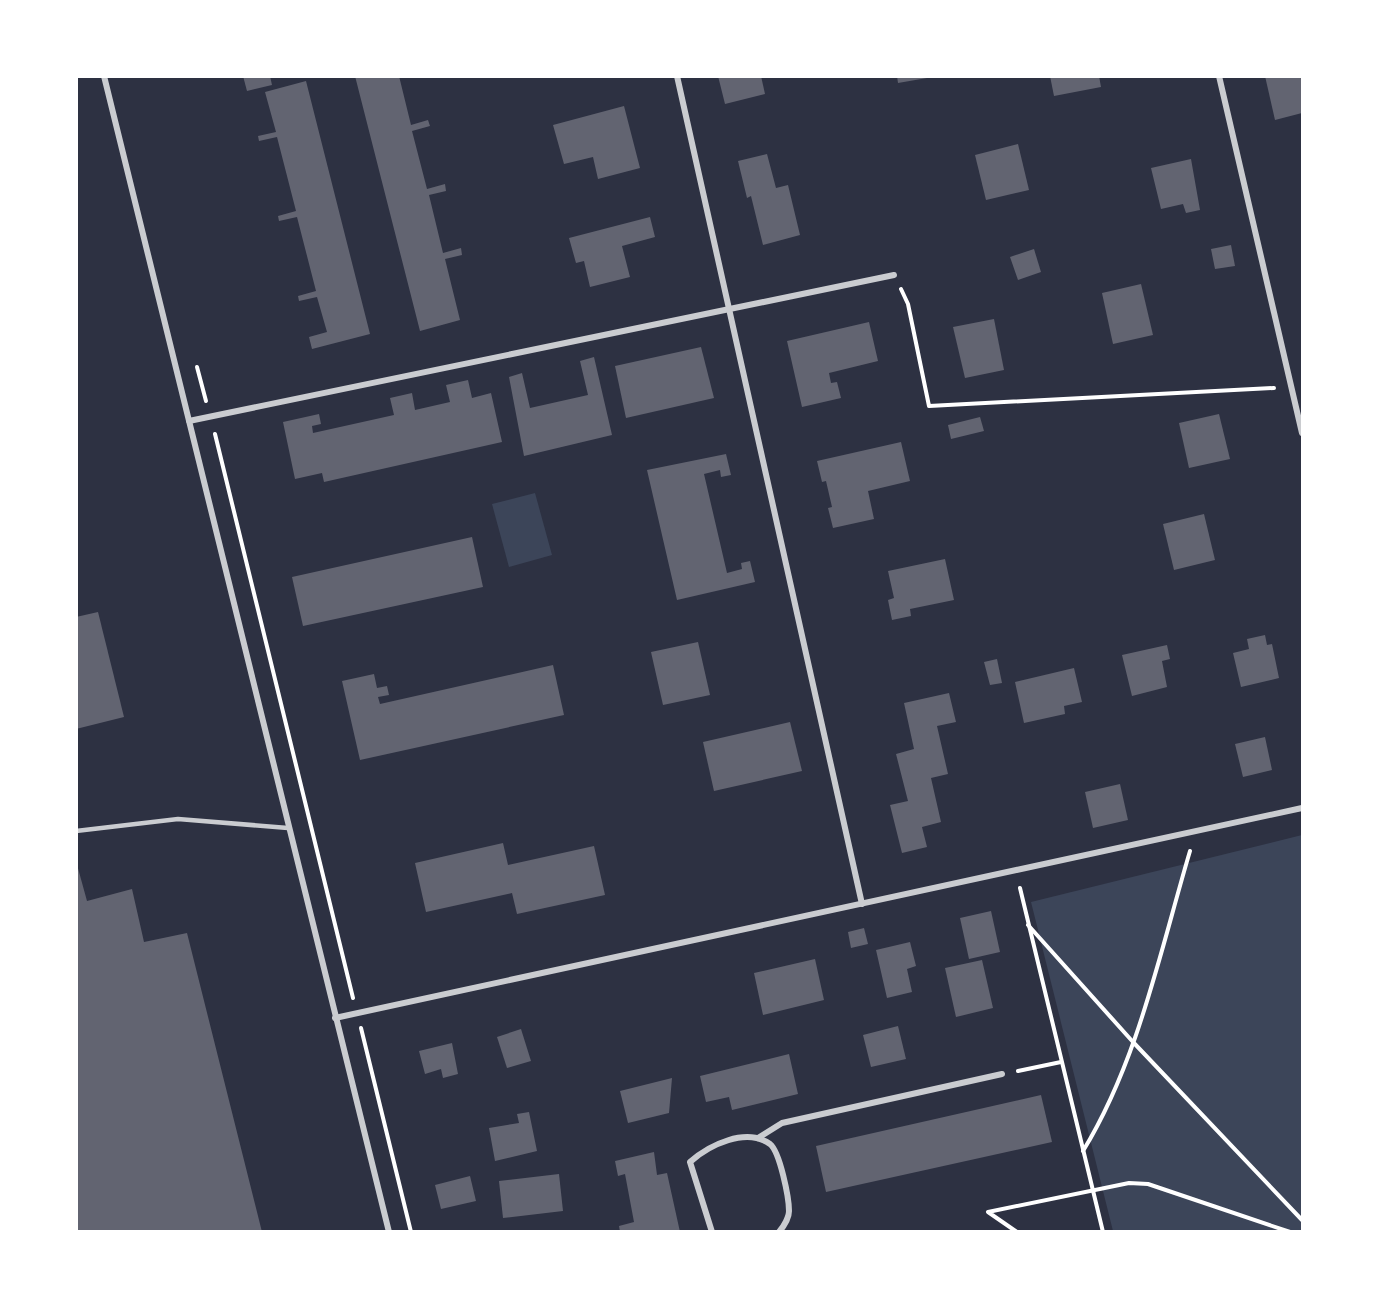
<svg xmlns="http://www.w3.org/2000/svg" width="1379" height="1308" font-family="Karla,sans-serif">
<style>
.green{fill:#3c4559}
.building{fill:#626471}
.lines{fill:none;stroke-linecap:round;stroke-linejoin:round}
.path{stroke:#fff;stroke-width:4}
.service{stroke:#caccd0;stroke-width:4.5}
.minor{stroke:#caccd0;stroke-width:6}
</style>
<rect width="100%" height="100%" fill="#2d3142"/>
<!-- green -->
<g class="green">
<polygon points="535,493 552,555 509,567 492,504"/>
<polygon points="1302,835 1302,1231 1113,1231 1031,902"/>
</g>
<!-- building -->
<g class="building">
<polygon points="243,76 270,76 272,85 247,91"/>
<polygon points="355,76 399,76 411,125 428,120 430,126 412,131 427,189 445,184 446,191 429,195 443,253 461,248 462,255 445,259 460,320 420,331"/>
<polygon points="718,76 761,76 765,94 725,104"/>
<polygon points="897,76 927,76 927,78 898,83"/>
<polygon points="1050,76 1099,76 1101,87 1054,96"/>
<polygon points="1265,76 1302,76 1302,113 1275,120"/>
<polygon points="306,81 370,334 312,349 309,337 327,332 317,297 299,301 298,296 316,291 297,217 279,221 278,216 296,211 277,137 259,141 258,136 276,132 265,92"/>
<polygon points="624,106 640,168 598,179 593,157 564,164 553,125"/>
<polygon points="1018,144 1029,190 986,200 975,155"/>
<polygon points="767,154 776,188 788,185 800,235 763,245 751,196 747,198 738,161"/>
<polygon points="1191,159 1200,210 1186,213 1183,204 1161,209 1151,168"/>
<polygon points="650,217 655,237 622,246 630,277 590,287 584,261 576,263 569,238"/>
<polygon points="1231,245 1235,266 1215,269 1211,249"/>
<polygon points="1034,249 1041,272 1018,280 1010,257"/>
<polygon points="1141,284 1153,335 1113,344 1102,293"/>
<polygon points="994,319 1004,370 965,378 953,327"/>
<polygon points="869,322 878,361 829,373 831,383 837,382 841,398 802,407 787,341"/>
<polygon points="701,347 714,398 626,418 615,366"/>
<polygon points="594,357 612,435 524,456 509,377 522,373 530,408 588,395 580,361"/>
<polygon points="468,380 472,398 491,393 502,442 324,482 322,473 295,479 283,422 319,414 321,424 312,426 313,433 394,415 390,398 412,393 415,410 450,402 446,385"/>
<polygon points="1219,414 1230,459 1189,468 1179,423"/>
<polygon points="980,417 984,431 951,439 948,425"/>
<polygon points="901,442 910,481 868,491 874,519 833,528 828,508 832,507 826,481 822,482 817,461"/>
<polygon points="726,454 731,475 721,477 720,470 704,474 727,573 742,569 741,563 750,561 755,582 677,600 647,470"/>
<polygon points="1204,514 1215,560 1174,570 1163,524"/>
<polygon points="472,537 483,587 303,626 292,577"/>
<polygon points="945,559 954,600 910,609 911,616 892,620 888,600 894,598 888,571"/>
<polygon points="98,612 124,717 76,729 76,617"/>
<polygon points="1265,635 1267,645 1272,644 1279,678 1241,687 1233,653 1249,649 1247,639"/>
<polygon points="698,642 710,695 663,705 651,652"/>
<polygon points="1167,645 1170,659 1162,661 1167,687 1132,696 1122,655"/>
<polygon points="997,659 1002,683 990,685 984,662"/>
<polygon points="553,665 564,715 360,760 342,681 374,674 377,688 387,686 389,695 378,697 380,704"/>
<polygon points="1074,668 1082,702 1064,706 1065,714 1024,723 1015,682"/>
<polygon points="949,693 956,722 937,726 948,774 931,778 941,822 922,827 927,847 902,853 890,805 908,801 896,754 914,749 904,703"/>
<polygon points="790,722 802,771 714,791 703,742"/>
<polygon points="1265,737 1272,770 1243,777 1235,744"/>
<polygon points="1120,784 1128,820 1093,828 1085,792"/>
<polygon points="503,843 508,865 594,846 605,895 517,914 512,893 426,912 415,863"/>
<polygon points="76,861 87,901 132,889 144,942 187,933 262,1232 76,1232"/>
<polygon points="991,911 1000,952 969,959 960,918"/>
<polygon points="864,928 868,944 851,948 848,932"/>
<polygon points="910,942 916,966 907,969 912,992 887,998 876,950"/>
<polygon points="815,959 824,1000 763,1015 754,973"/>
<polygon points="982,960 993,1008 956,1017 945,968"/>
<polygon points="898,1026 906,1059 871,1067 863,1035"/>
<polygon points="521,1029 531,1061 507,1068 497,1037"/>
<polygon points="452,1043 458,1074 443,1078 441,1069 425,1074 419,1051"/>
<polygon points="789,1054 798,1094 732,1110 729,1097 706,1102 700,1076"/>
<polygon points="672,1078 669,1113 628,1123 620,1091"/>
<polygon points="1041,1095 1052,1142 826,1192 816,1146"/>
<polygon points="529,1112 537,1151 495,1161 489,1128 519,1123 517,1114"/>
<polygon points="654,1152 657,1175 667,1173 680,1232 620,1232 619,1226 634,1222 625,1174 618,1176 615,1161"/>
<polygon points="559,1174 563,1211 503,1218 499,1181"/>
<polygon points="470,1176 476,1201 441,1209 435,1185"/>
</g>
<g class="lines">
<!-- path -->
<g class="path">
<polyline points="901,289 908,304 929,406 1274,388"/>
<polyline points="197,367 206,401"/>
<polyline points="215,434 353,998"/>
<polyline points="1020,888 1103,1232"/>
<polyline points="1028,925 1133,1042 1302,1220"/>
<polyline points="361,1028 411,1232"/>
<polyline points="1018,1071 1061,1062"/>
<path d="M1083,1151C1138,1061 1160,952 1190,851"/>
<polyline points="1017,1232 988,1212 1129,1183 1148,1184 1290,1232"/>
</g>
<!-- service -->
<polyline class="service" points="76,831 178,819 288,828"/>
<!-- minor -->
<g class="minor">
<polyline points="104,76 389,1232"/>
<polyline points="677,76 862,904"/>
<polyline points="1219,76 1302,433"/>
<polyline points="189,421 894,275"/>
<polyline points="335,1018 1302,808"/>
<polyline points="758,1138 782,1123 1002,1074"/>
<path d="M712,1232L690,1162C709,1145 746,1127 770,1144C780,1152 789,1198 789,1211C789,1217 784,1226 779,1232"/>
</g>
</g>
<!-- border -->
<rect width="1379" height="1308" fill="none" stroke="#ffffff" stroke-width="156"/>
</svg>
